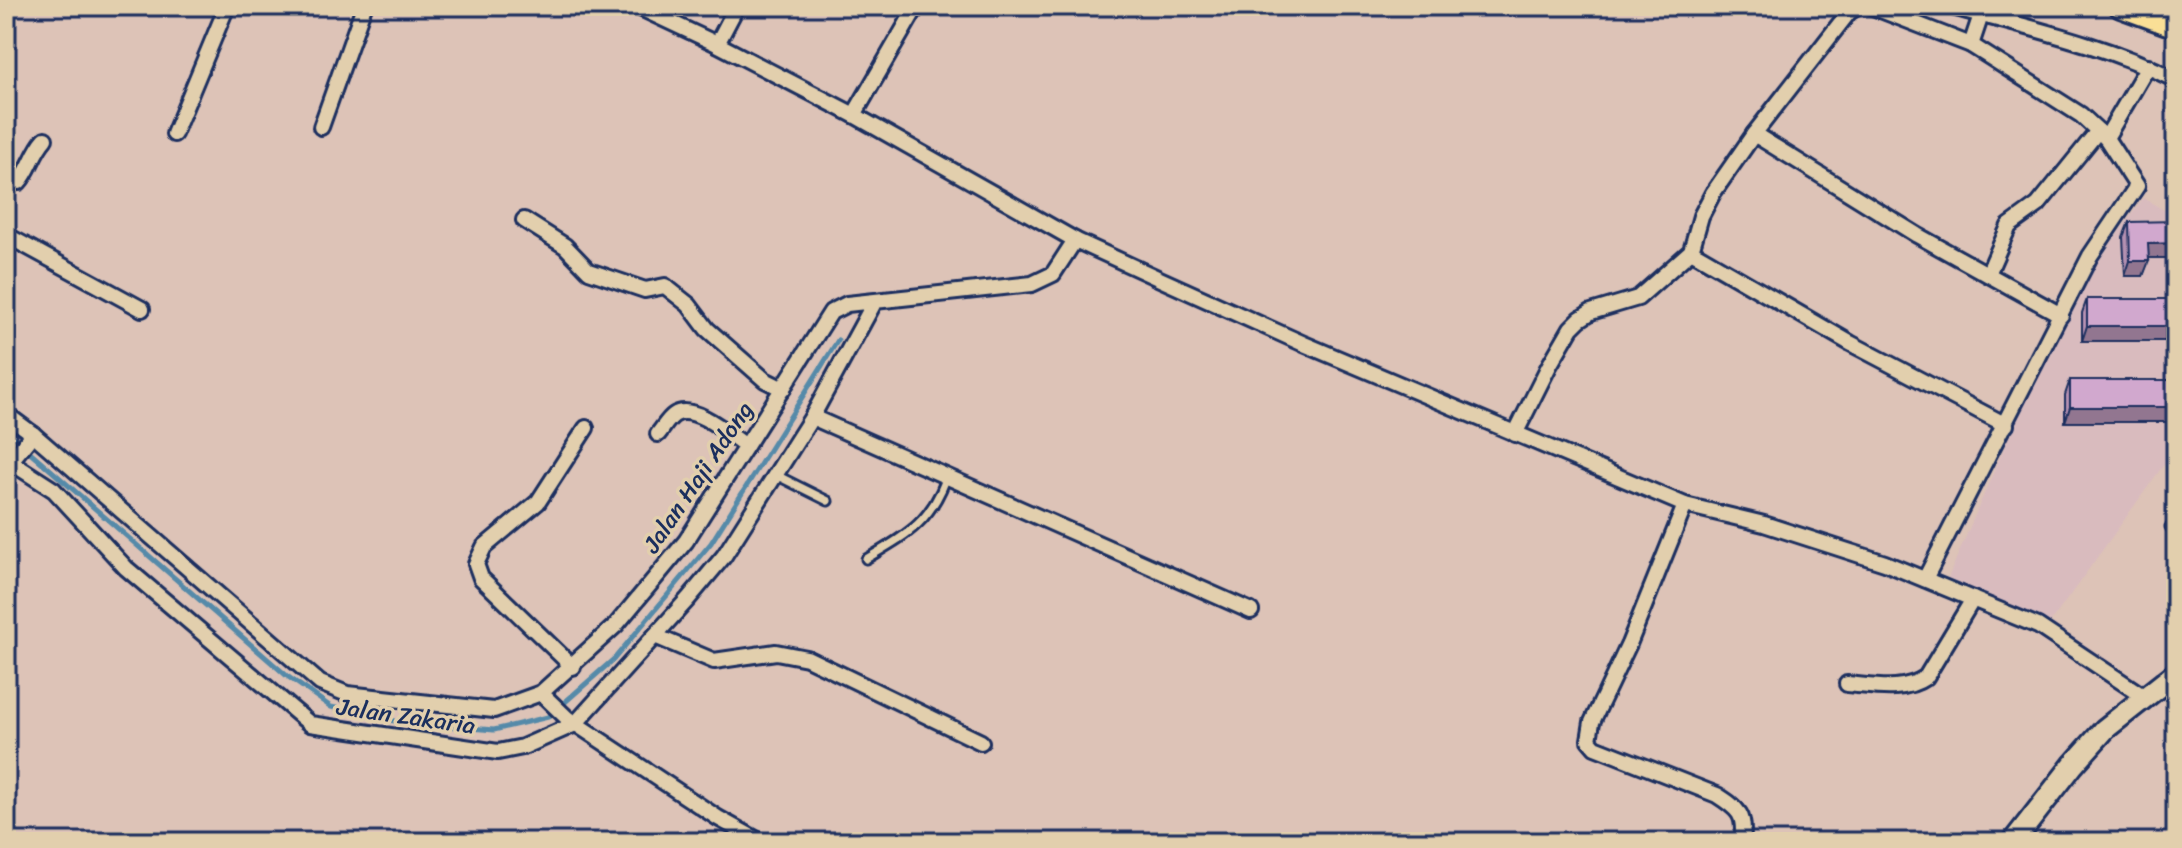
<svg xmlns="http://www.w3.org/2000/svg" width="2182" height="848" font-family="Sriracha,sans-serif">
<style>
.built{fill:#d9bbbe}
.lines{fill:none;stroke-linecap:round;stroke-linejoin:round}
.stream{stroke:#558aa9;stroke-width:5}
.lane-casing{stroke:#1b2f5e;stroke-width:13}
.street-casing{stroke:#1b2f5e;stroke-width:20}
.secondary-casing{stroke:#1b2f5e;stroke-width:26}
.primary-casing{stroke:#1b2f5e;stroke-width:28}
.lane{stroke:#e2cfad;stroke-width:7}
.street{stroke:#e2cfad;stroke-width:14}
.secondary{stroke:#e2cfad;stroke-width:20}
.primary{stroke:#fadf96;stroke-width:22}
.wall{fill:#b490b1;stroke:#1b2f5e;stroke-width:2}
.shaded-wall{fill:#927690;stroke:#1b2f5e;stroke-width:2}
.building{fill:#d1a8ce;stroke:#1b2f5e;stroke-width:2}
.labels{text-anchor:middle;stroke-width:7;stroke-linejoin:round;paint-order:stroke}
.street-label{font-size:24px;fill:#1b2f5e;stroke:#e2cfad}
</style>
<rect width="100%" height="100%" fill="#ddc3b7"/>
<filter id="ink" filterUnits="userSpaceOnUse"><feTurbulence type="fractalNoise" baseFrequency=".0125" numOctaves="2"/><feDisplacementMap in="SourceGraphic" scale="16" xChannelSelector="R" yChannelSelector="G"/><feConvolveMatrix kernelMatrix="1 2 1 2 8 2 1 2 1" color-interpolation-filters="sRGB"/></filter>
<g filter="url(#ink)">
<!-- built -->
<polygon class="built" points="2143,198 2176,217 2176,460 2170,456 2050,623 1948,578 2042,359 2101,257"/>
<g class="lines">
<!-- stream -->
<polyline class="stream" points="6,431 287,676 331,707 399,722 494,730 548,717 614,659 711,543 838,340"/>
<defs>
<g id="lane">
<polyline points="776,475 828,501"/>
<polyline points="2170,527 2176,533"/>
<path d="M866,559C906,535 929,524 946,479"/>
</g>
<g id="street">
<polyline points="636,6 717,44 854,115 1075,240 1162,280 1304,344 1685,505 1764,524 1885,563 2038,626 2146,698"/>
<polyline points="1870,6 1971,45 2081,115 2106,138 2137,186 2090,256 1925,579"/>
<path d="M1949,6C2025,27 2105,44 2176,80"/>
<polyline points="717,44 737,6"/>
<polyline points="1971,45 1981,15"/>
<polyline points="854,115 917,6"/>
<polyline points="321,127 364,6"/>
<polyline points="174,134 227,6"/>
<polyline points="1754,134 1917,235 2061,315"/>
<polyline points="2106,138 2148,66"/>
<path d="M6,179L19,182C30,170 33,152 45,139"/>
<polyline points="524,220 565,246 589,271 645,290 665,286 689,305 707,329 765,380 783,389"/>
<polyline points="6,235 142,309"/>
<polyline points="1691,251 1850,343 2006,425"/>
<polyline points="1988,274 2009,226 2038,205 2098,131"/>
<polyline points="6,414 33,434 320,683 347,694 494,710 541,693 616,625 686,541 831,312 847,304 1032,284 1053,274 1075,240"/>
<polyline points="812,417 1251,611"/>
<path d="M658,434C663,428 668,419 674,415C693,402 730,435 746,446"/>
<polyline points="1515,434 1549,366 1571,328 1580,319 1591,312 1638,298 1691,251 1701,216 1713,193 1754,134 1849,12 1859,6"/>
<polyline points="6,459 54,490 126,568 310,724 498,752 523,747 575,724 688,599 724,556 812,417 874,303"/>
<polyline points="10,462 33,434"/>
<path d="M1685,505L1629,644L1592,722L1589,740L1595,747L1717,795C1739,809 1746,815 1742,842"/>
<polyline points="655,636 714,661 776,652 807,658 981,742"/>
<polyline points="573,667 481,578 476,564 484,547 538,502 586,428"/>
<path d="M1847,684C1874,686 1903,693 1926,677L1973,599"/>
<polyline points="541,693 567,718 718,818 761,842"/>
</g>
<polyline id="secondary" points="2013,842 2073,765 2105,729 2176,673"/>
<polyline id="primary" points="2121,6 2176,26"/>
</defs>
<!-- lane casing -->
<use href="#lane" class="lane-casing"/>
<!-- street casing -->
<use href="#street" class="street-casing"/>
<!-- secondary casing -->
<use href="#secondary" class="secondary-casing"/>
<!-- primary casing -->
<use href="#primary" class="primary-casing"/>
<!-- lane -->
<use href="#lane" class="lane"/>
<!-- street -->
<use href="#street" class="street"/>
<!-- secondary -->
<use href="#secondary" class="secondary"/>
<!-- primary -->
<use href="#primary" class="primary"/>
</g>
<!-- wall -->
<g class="wall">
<polygon points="2129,222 2176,258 2149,258 2143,276 2125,276 2123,237"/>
<polygon points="2087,299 2176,341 2082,341 2082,313"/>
<polygon points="2070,380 2176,422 2065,422 2065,395"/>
</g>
<!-- shaded-wall -->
<g class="shaded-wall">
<polygon points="2176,243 2176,258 2143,258 2148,244"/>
<polygon points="2130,261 2149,261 2143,276 2125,276"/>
<polygon points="2087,326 2176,326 2176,341 2082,341"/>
<polygon points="2070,407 2176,407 2176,422 2065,422"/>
</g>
<!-- building -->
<g class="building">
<polygon points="2176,221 2176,243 2148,244 2149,261 2130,261 2129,222"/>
<rect x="2087" y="299" width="89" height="27"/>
<rect x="2070" y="380" width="106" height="27"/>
</g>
</g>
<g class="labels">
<!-- street labels -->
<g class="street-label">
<text transform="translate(698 477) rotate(-56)" y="8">Jalan Haji Adong</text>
<text transform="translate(406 716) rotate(8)" y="8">Jalan Zakaria</text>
</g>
</g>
<!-- margin -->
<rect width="2182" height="848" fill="none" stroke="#e2cfad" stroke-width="32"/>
<rect x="16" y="16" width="2150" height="816" fill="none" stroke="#1b2f5e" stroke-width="3" filter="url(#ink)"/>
</svg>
